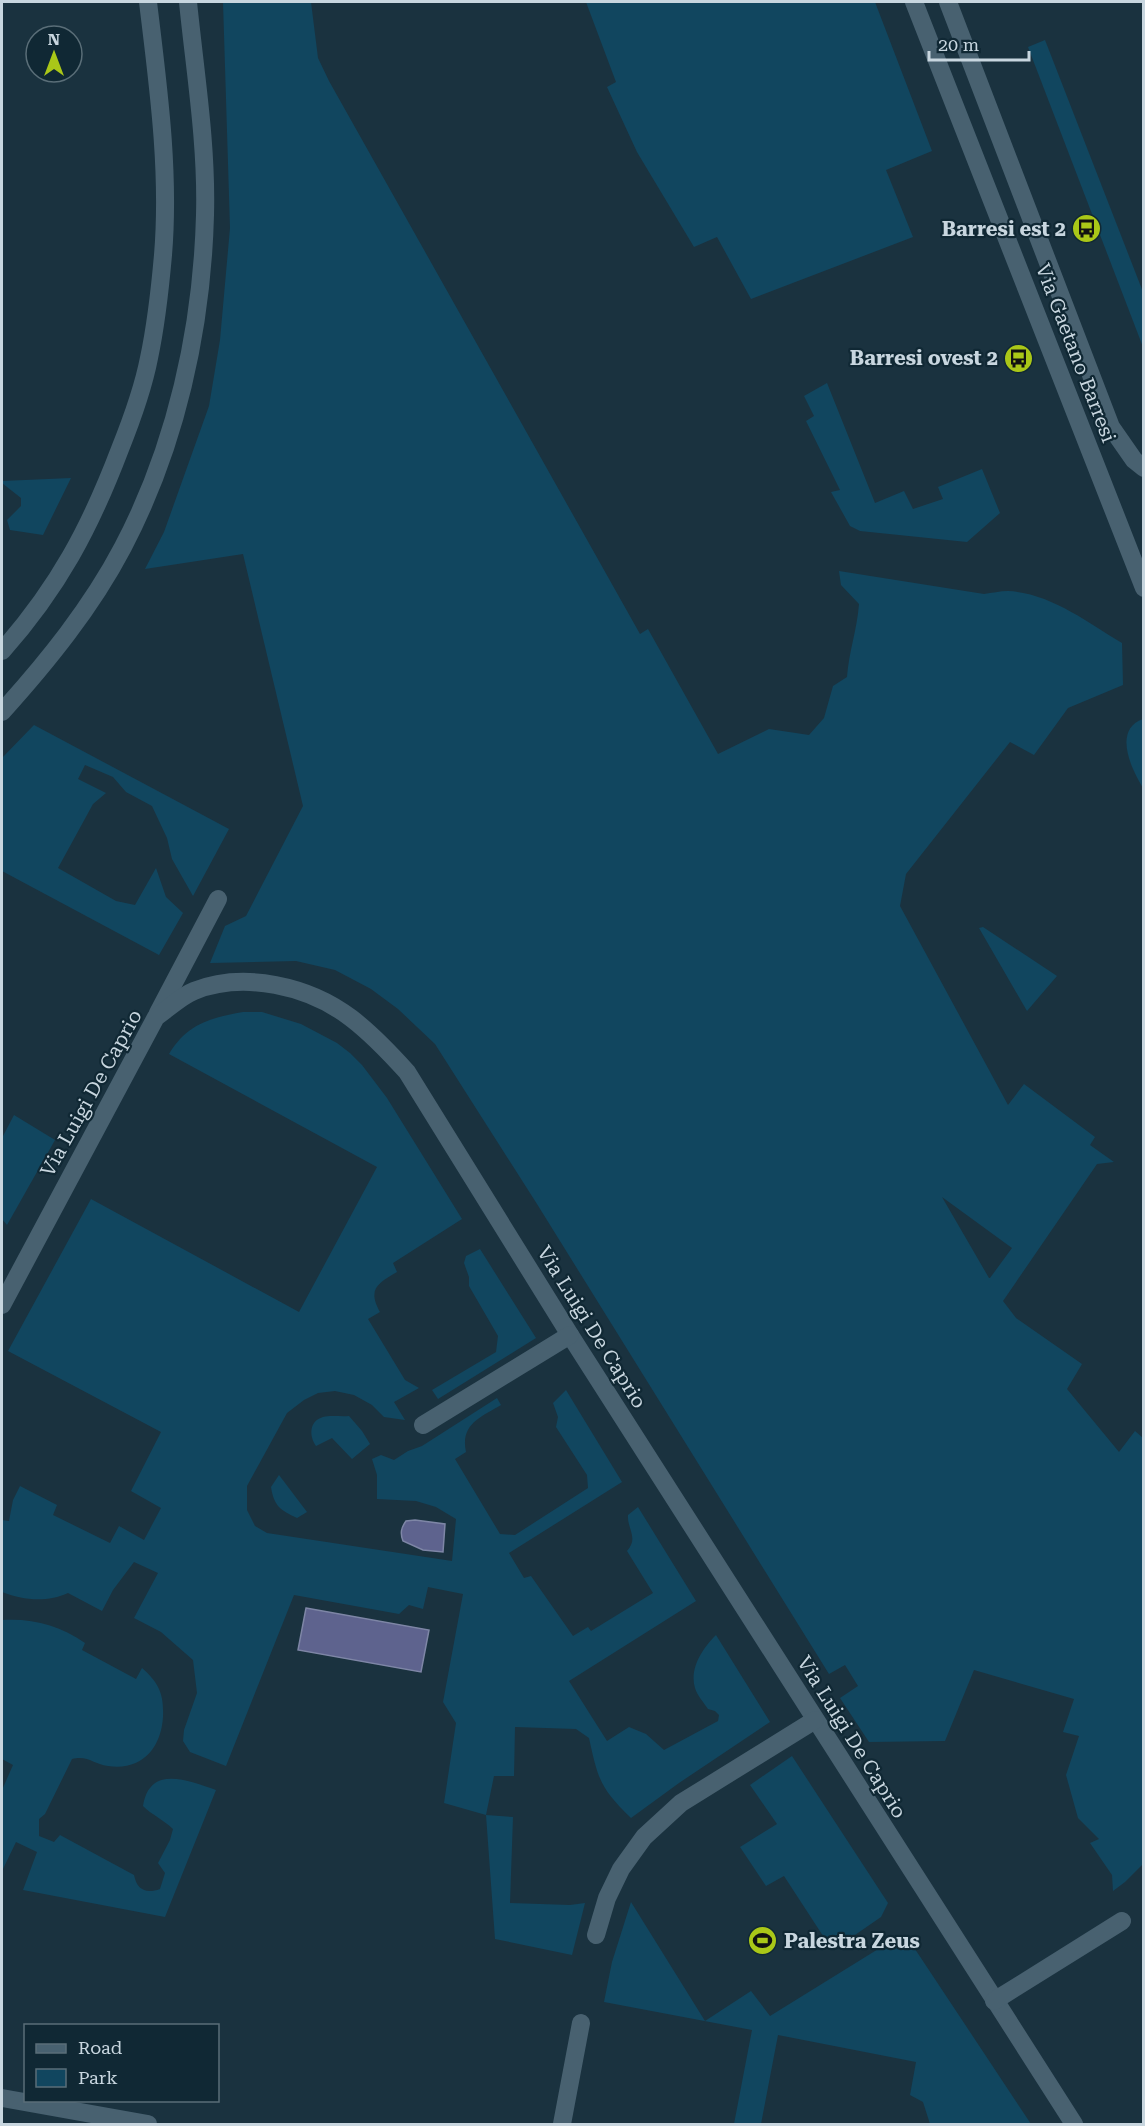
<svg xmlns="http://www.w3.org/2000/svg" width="1145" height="2126" font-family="'Roboto Serif',serif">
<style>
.green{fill:#11465f;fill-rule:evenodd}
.water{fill:#5e638e;stroke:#7e86a6;stroke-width:1.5}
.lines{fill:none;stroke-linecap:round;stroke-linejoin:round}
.minor{stroke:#486170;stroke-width:18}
.labels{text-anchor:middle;stroke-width:4.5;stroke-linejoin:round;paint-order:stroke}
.poi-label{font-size:20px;font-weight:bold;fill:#c8d6df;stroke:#102834;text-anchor:end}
.street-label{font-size:20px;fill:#c8d6df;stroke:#102834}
</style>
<rect width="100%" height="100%" fill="#1a323f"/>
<!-- green -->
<g class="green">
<path d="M223,2H311L318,58L329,81L640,634L648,629L718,754L769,729L809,735L824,718L833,686L847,677C849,651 857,630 859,604L841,585L839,571L984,594C992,593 1000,591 1008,591C1050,593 1087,622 1122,643L1123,685L1068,708L1034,755L1010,742L906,874L900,906L1008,1105L1024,1084L1095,1137L1090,1145L1114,1162L1097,1164L1003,1301L1016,1318L1082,1364L1067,1389L1119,1452L1135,1431L1143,1438V1864L1125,1882L1113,1891L1112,1875L1090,1843L1099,1839L1078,1818L1066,1775L1079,1736L1063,1732L1074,1699L974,1670L945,1741L869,1742L840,1698L858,1686L845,1665L829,1674L537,1204L435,1044L398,1009L371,989L335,970L296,961L210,963L225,926L246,916L303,806L243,554L145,569L164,532L209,406L220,340L230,228ZM942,1197L1012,1248L990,1278H989Z"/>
<polygon points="586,2 875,2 932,151 886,170 913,237 751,299 717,237 694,247 637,152 607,87 616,82"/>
<polygon points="1045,40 1143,292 1143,347 1028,47"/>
<polygon points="827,383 875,503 904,491 913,509 943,499 938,487 982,469 1000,513 967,542 860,531 850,526 831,492 840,490 806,421 814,416 804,396"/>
<polygon points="71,478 43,535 10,530 7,520 21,506 21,498 2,483 2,481"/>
<path d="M1143,719H1144L1143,788C1132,770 1112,730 1143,719Z"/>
<polygon points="34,725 229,829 193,896 172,859 167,838 152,806 126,792 113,777 85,765 78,779 106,793 93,804 58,868 116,901 135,905 156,868 166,897 183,913 159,955 2,871 2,758"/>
<polygon points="983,927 1057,976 1027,1011 979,928"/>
<path d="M243,1012H262L301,1024L337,1043L350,1053L362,1065L387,1098L462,1219L393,1263L397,1272C378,1283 367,1289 380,1312L368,1319L405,1380L419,1388L394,1402L405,1420L384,1417L372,1405L354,1395L335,1391L318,1393L304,1400L287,1413L247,1486V1510L255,1526L267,1533L452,1561L456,1519L436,1507L416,1501L377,1499V1475L372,1459L381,1455L394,1460L408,1451L422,1446L497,1398L501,1405C481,1417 460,1424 466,1452L455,1459L500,1534L515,1535L588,1488L587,1475L556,1427L558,1417L553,1403L566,1390L622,1482L509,1553L524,1578L531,1576L573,1636L588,1627L591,1631L653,1593L627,1551C639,1538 627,1529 628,1515L638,1507L696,1601L569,1681L607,1741L629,1727L646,1734L664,1750L718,1721L719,1715L715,1711L708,1709C704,1703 697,1695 695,1688C689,1668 703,1648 716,1635L770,1722L679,1783L631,1818C600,1788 598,1779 589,1738L576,1729L515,1727L514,1776H494L486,1815L513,1817L510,1903L570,1905L585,1903L572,1955L495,1939L486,1815L444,1803L456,1723L443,1702L463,1594L428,1587L423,1609L409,1605L399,1614L294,1595L226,1766L190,1752L183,1741L184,1730L197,1693L193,1660L161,1632L134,1618L158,1573L134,1562L113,1590L102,1611L68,1593C47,1603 22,1600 2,1592V1520L9,1521L13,1500L20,1486L57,1505L53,1515L110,1543L119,1526L144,1540L161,1508L131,1491L161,1432L8,1351L91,1199L299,1312L377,1167L169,1054C187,1024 210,1018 243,1012Z"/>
<polygon points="14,1115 55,1140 7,1225 2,1219 2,1138"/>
<polygon points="480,1249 536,1338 438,1399 432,1390 496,1352 498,1336 469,1286 469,1277 464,1263 466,1256"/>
<path d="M349,1416L362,1431L370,1444L352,1459L332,1438L316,1446C309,1436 309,1421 323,1417C331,1415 341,1417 349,1416Z"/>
<path d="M279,1475L307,1512L297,1518C280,1510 274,1506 271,1487Z"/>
<path d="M2,1620C32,1618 60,1625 85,1643L82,1650L136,1679L142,1668C159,1683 164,1694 163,1717C161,1749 141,1771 108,1766C93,1764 88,1755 72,1759L45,1814L39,1819V1836L54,1842L60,1835L134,1875C137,1890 146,1894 160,1889L165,1873L158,1863L170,1840L173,1829C164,1820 152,1815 143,1806C150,1764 188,1781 216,1790L165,1917L23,1890L37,1852L16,1842L2,1871V1790L13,1765L2,1759Z"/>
<polygon points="792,1756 888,1903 881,1917 839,1946 827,1942 784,1876 766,1886 740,1847 777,1824 750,1785"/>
<polygon points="631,1902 705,2021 751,1991 770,2016 896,1938 909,1940 1031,2124 930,2124 923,2102 910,2095 916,2062 778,2035 761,2124 734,2124 752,2030 604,2002 612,1962"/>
</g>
<!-- water -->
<g class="water">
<path d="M415,1520L445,1524L443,1552L423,1550L403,1541C400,1533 401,1528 406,1521Z"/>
<polygon points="306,1608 429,1630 421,1672 298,1650"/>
</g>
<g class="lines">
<!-- minor -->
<g class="minor">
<polyline points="914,2 1144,588"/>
<polyline points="948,2 1111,427 1134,460 1144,468"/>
<path d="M2,651C58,588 90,528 120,449C132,419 143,389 149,358C156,325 160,289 163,255C170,171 158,85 148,2"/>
<path d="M2,712C47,662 91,608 123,547C176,446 202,329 205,215C207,144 195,72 188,2"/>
<polyline points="158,1013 218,899"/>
<path d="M2,1305L156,1017C168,1009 181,996 194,991C244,971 309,986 351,1018C372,1034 389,1052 407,1072L570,1335L1074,2124"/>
<polyline points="423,1425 570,1335"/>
<polyline points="596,1935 607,1898 621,1869 644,1837 681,1803 815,1720"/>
<polyline points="994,2001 1122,1921"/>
<polyline points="2,2098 148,2124"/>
<polyline points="562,2124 581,2023"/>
</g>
</g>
<!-- icons -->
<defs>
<symbol id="bus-disc" viewBox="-11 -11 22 22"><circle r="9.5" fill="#aac718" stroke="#102834"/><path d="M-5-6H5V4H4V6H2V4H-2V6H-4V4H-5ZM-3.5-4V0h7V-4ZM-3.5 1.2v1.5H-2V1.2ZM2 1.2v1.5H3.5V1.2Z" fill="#111"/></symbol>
<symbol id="stadium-disc" viewBox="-11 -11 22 22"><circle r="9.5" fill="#aac718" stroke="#102834"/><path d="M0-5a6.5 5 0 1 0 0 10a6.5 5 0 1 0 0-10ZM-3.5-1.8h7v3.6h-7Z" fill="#111"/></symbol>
</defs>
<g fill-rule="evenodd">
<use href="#bus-disc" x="1070" y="212" width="33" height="33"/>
<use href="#bus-disc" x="1002" y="342" width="33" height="33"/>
<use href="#stadium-disc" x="746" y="1924" width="33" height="33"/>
</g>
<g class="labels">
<!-- poi labels -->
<g class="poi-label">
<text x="1066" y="236">Barresi est 2</text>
<text x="998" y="365">Barresi ovest 2</text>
<text x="784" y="1948" text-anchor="start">Palestra Zeus</text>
</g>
<!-- street labels -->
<g class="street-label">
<text transform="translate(1076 353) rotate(69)" y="7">Via Gaetano Barresi</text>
<text transform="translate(91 1093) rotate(-61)" y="7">Via Luigi De Caprio</text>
<text transform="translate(592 1327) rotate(58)" y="7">Via Luigi De Caprio</text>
<text transform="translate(852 1737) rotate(58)" y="7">Via Luigi De Caprio</text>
</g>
</g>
<!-- border -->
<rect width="1145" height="2126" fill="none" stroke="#c8d6df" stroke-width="6"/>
<!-- legend -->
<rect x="24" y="2024" width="195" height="78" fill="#102834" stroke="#5a6e78" stroke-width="1.5"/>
<rect x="36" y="2044" width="30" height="9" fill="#486170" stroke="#5a6e78" stroke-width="1.5"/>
<text x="78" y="2054" font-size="18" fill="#c8d6df">Road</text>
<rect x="36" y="2069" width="30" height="18" fill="#11465f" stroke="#5a6e78" stroke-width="1.5"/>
<text x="78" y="2084" font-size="18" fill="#c8d6df">Park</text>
<!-- north arrow -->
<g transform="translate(54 54)"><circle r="28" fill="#102834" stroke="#5a6e78" stroke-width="1.5"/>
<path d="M0-4.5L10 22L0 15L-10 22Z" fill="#aac718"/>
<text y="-9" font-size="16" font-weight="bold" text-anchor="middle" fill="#c8d6df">N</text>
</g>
<!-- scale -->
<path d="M929 51v9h100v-9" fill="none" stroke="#c8d6df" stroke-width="3"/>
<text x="938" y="51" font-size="18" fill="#c8d6df" stroke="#102834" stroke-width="4.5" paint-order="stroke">20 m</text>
</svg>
